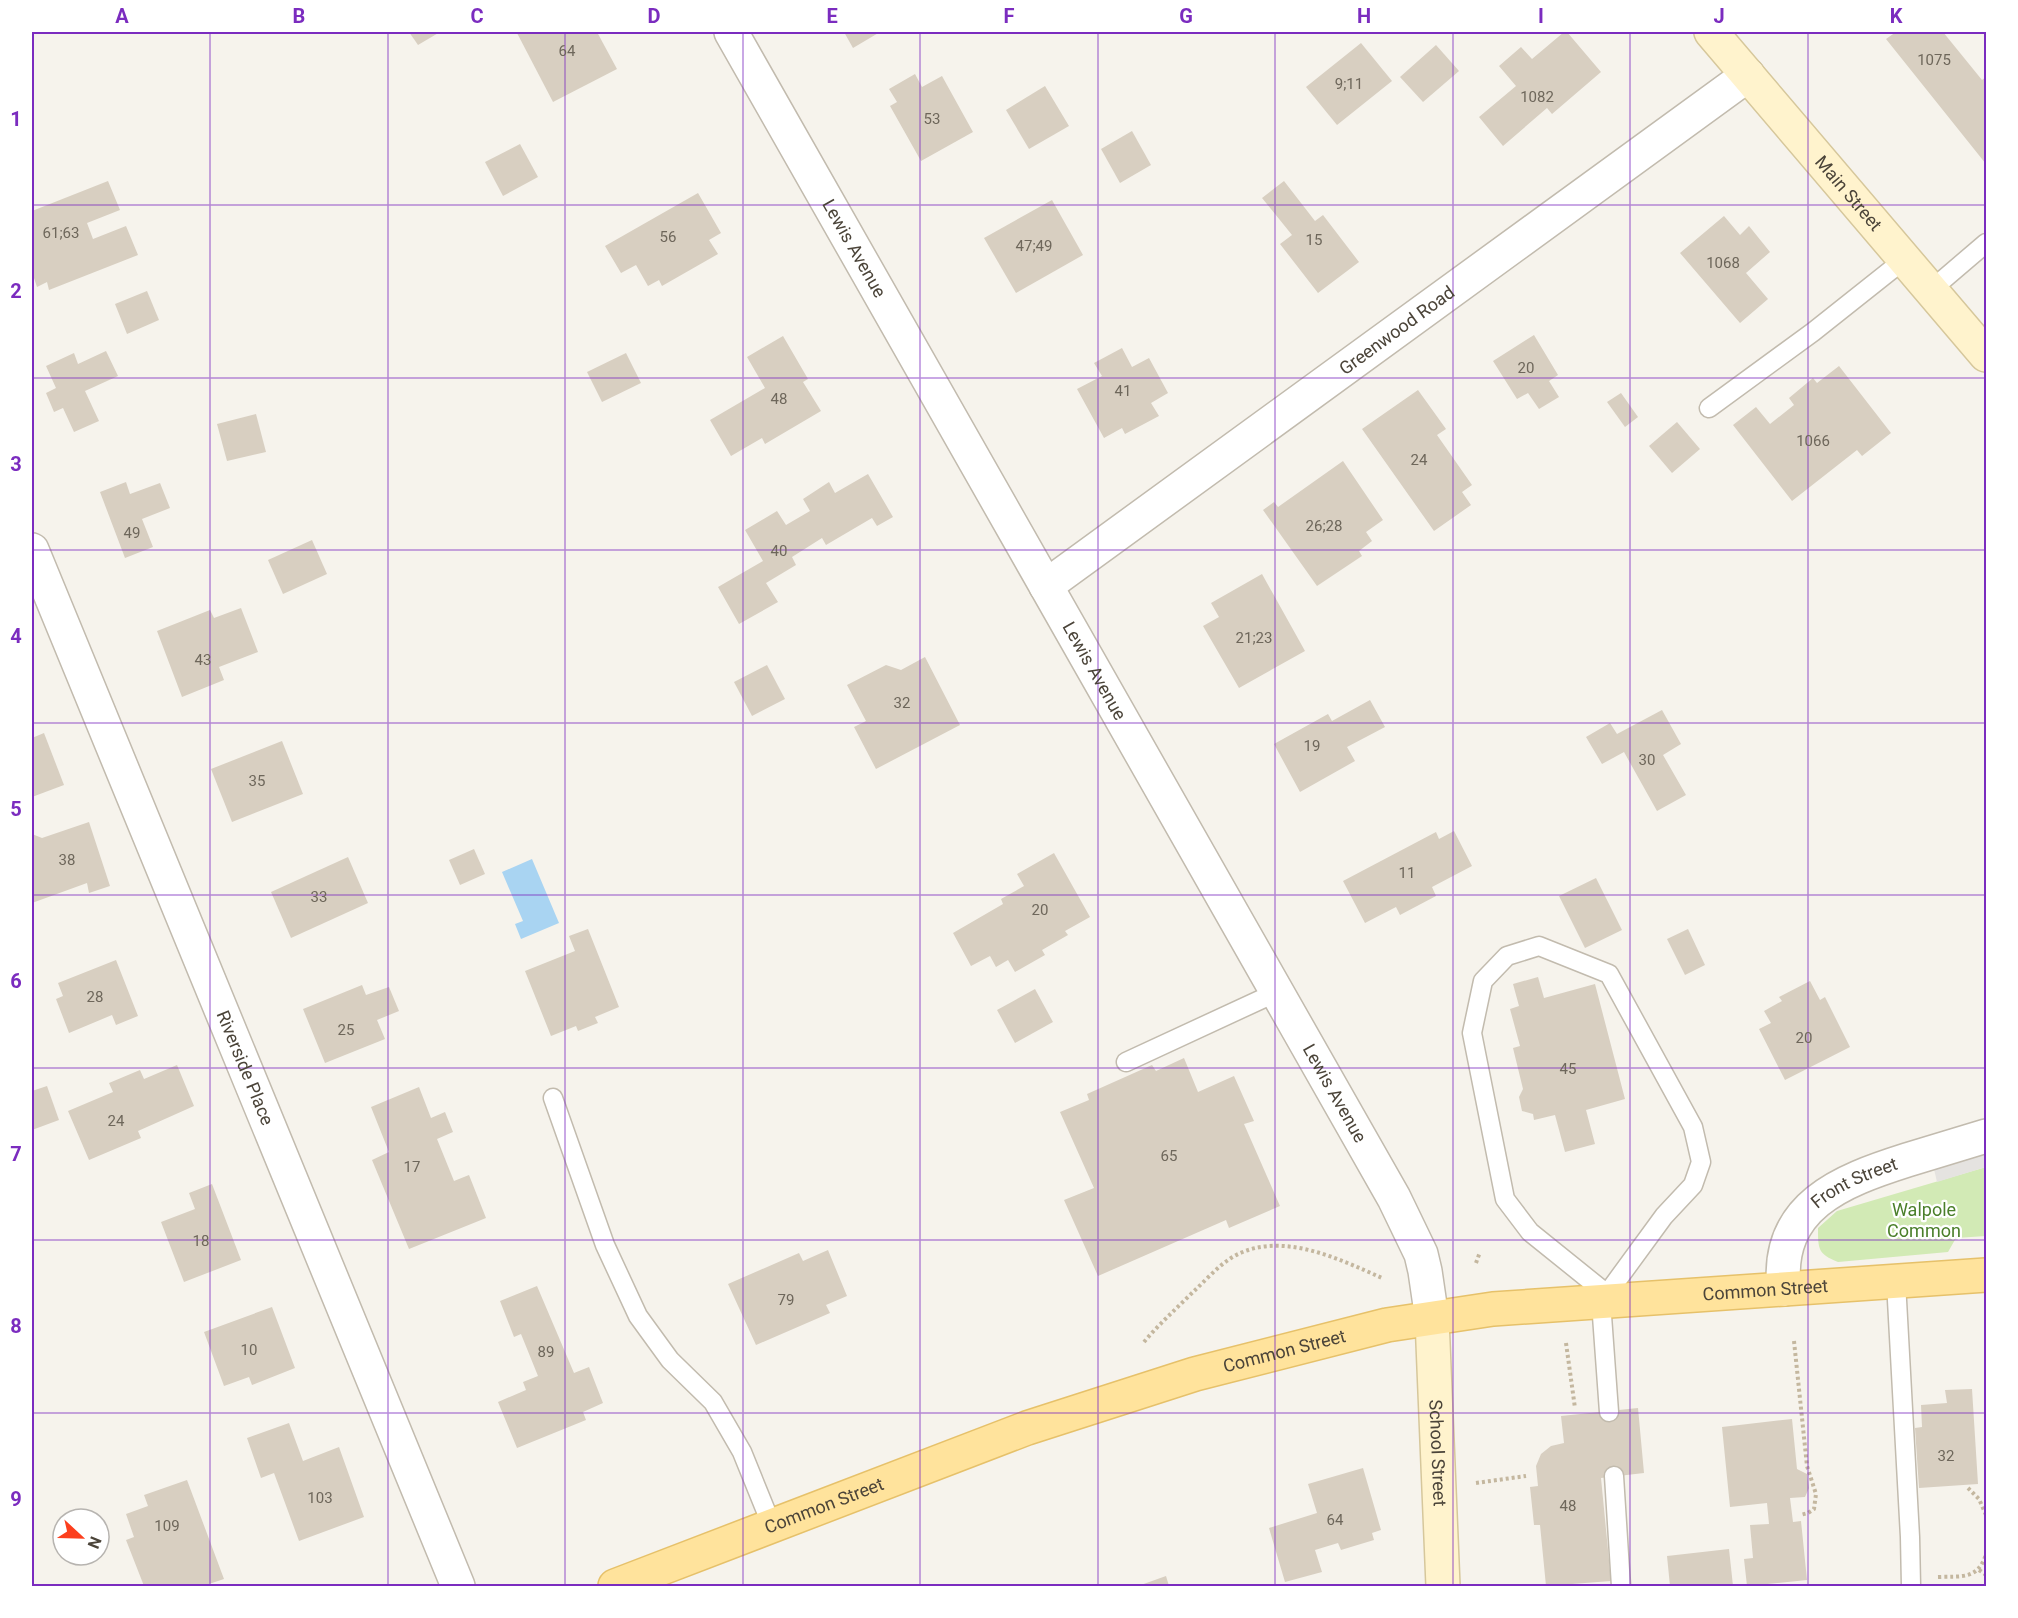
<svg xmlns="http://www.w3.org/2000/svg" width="2018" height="1618" font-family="Roboto,sans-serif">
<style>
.green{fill:#d2eab5}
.parking{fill:#e5e3e0}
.water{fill:#a9d4f2}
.building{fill:#d8cfc1}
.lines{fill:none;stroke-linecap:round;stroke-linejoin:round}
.lane-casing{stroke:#c2bbae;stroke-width:21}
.street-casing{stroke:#c2bbae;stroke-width:36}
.secondary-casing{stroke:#d6c79b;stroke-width:36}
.primary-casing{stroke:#e6c16a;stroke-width:36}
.path{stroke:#c4b79f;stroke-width:4;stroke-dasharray:3 3;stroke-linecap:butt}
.lane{stroke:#fff;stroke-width:18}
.street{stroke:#fff;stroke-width:33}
.secondary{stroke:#fff3cd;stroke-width:33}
.primary{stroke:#ffe39c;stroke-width:33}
.grid{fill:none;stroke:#7b2cbf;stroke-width:1.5;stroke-opacity:0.55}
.labels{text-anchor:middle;stroke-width:4.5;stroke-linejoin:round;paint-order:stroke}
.number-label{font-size:15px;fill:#6e675b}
.street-label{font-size:18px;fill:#4b4439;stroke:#fff}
.park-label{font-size:18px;fill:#4a7f2a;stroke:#fff}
.neatline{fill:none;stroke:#7b2cbf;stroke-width:2}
.grid-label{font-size:20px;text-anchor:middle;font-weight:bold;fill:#7b2cbf}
</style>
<rect width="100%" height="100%" fill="#f6f3ec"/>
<!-- green -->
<path class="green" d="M1986,1167V1236L1956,1238L1948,1252L1838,1262C1818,1254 1818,1249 1818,1228L1837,1211Z"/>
<!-- parking -->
<polygon class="parking" points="1986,1153 1986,1167 1937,1182 1934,1169"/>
<!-- water -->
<polygon class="water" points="532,859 559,923 521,939 515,924 523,921 502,872"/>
<!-- building -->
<g class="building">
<polygon points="409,32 440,32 418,45"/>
<polygon points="520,32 597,32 617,69 553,102 517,33"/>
<polygon points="844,32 880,32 853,48"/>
<polygon points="1564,32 1567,32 1601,72 1552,114 1547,108 1503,146 1479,117 1516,86 1499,66 1521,47 1532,59"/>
<polygon points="1896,32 1943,32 1982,80 1986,77 1986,164 1886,39"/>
<polygon points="1361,43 1392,81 1337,125 1306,87"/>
<polygon points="1436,45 1459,71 1423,102 1400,77"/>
<polygon points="915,74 922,87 942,76 973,132 921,161 890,106 897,102 889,89"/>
<polygon points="1045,86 1069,126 1029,149 1006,110"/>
<polygon points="1132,131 1151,165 1120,183 1101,149"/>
<polygon points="520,144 538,177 503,196 485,162"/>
<polygon points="108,181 120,210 87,223 93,239 126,226 138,255 49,290 47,282 37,287 32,272 32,211"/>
<polygon points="1284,181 1315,221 1323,215 1359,262 1318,293 1280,244 1292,235 1262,198"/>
<polygon points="698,193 721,233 709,240 718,254 662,286 659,280 648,286 636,265 621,273 605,246"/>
<polygon points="1052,200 1083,255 1016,293 984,238"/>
<polygon points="1724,216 1740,235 1749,226 1770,252 1746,273 1768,299 1740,323 1680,253"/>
<polygon points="147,291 159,320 127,334 115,304"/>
<polygon points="1534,335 1558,375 1549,381 1559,397 1539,409 1528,393 1517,399 1493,361"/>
<polygon points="783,336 808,379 803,382 821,411 765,444 762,438 731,456 710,420 765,388 747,357"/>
<polygon points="1122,348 1132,367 1149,358 1168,393 1151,403 1159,416 1125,434 1122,428 1104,438 1077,389 1102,376 1094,363"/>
<polygon points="106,351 118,376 85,391 99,421 74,432 63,408 54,412 46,393 56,388 46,366 74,353 78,364"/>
<polygon points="626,353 641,383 602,402 587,372"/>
<polygon points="1839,366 1891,433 1862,456 1857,450 1792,501 1733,425 1756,407 1770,424 1794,405 1789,398 1813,378 1817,383"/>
<polygon points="1418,390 1446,429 1437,435 1472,485 1462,492 1471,505 1434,531 1362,429"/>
<polygon points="1621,393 1638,417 1625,427 1607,402"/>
<polygon points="256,414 266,452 227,461 217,424"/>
<polygon points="1677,422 1700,449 1672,473 1649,446"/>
<polygon points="1343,461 1383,520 1366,532 1372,541 1359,551 1362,556 1317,586 1263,510 1274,502 1278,507"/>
<polygon points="868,474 893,517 877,526 872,518 826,545 822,538 792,557 796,565 766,583 778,602 739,624 718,587 763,561 745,530 777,511 786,525 810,511 803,499 829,482 835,493"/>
<polygon points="126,482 130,494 160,483 170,508 142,519 153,547 125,558 100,492"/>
<polygon points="312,540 327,574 283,594 268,560"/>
<polygon points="1262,574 1305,651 1239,688 1203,626 1219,617 1211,603"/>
<polygon points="241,608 258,652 219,667 224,680 182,697 157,631 210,610 214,618"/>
<polygon points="925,657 960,725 876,769 854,727 866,721 847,685 886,665 901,670"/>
<polygon points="767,665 785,699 752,716 734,682"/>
<polygon points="1370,700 1385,727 1347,747 1355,761 1300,792 1274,744 1328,714 1332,721"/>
<polygon points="1662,710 1681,744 1663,755 1686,795 1657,811 1624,752 1602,764 1586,737 1610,723 1617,734"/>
<polygon points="44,733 64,785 32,797 32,738"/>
<polygon points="282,741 303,794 232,822 211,769"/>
<polygon points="89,822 110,886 89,893 87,883 32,903 32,834 42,838"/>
<polygon points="1454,831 1472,866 1432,887 1436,896 1400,915 1396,907 1365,923 1343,881 1436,832 1439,839"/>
<polygon points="474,849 485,874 460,885 449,860"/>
<polygon points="1054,853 1090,917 1065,931 1068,935 1042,950 1045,955 1015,972 1008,960 996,967 990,956 971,966 953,933 1003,904 1001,899 1024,886 1017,874"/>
<polygon points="348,857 368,903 291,938 271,892"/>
<polygon points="1596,878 1622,930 1585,948 1559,896"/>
<polygon points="588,929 619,1007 595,1017 598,1023 578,1031 576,1026 551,1036 525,971 575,951 569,936"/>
<polygon points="1688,929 1705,965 1685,975 1667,939"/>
<polygon points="116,960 138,1016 116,1025 112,1015 69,1033 56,999 63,996 58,983"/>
<polygon points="1538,977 1544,998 1595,984 1625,1099 1586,1110 1595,1144 1565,1152 1555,1115 1534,1120 1533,1114 1522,1111 1519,1097 1523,1089 1513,1048 1520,1046 1510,1009 1519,1006 1513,984"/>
<polygon points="1810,981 1820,1000 1825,997 1850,1047 1785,1080 1759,1029 1771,1023 1764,1011 1782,1001 1779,997"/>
<polygon points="362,985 366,995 389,987 399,1011 377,1020 385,1039 325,1063 303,1009"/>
<polygon points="1035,989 1053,1022 1015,1043 997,1010"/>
<polygon points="1184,1058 1198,1092 1234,1076 1254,1121 1244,1124 1280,1206 1229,1228 1226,1220 1098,1276 1064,1200 1094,1188 1060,1112 1089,1100 1087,1094 1152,1065 1156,1071"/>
<polygon points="177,1065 194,1106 138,1131 141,1138 89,1160 68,1111 113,1092 109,1083 140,1070 144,1079"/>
<polygon points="47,1086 59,1120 32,1130 32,1091"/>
<polygon points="419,1087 431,1118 445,1112 453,1132 437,1139 454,1181 469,1175 486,1218 409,1249 372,1160 389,1152 371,1107"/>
<polygon points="212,1184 241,1260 184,1282 161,1222 195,1209 189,1193"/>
<polygon points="828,1250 847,1296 826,1305 830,1313 756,1345 728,1284 799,1253 803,1261"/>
<polygon points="537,1286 574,1373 589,1367 603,1403 583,1412 586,1420 517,1448 498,1402 526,1390 523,1382 538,1376 521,1334 514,1337 500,1301"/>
<polygon points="272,1307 295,1368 252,1385 249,1377 224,1386 204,1332"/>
<polygon points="1972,1389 1978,1484 1919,1488 1915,1428 1922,1427 1921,1405 1947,1403 1945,1390"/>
<polygon points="1638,1408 1644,1473 1601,1478 1611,1581 1546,1586 1540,1525 1534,1525 1530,1487 1538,1486 1536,1466 1541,1454 1551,1446 1564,1443 1561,1416"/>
<polygon points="1792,1419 1797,1469 1807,1474 1809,1488 1805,1497 1790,1498 1793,1522 1801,1521 1807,1580 1747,1586 1744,1559 1753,1558 1750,1525 1769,1524 1767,1503 1730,1507 1722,1427"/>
<polygon points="289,1423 303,1461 339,1447 364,1517 299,1541 274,1473 261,1478 247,1438"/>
<polygon points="1363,1468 1381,1530 1372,1533 1374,1540 1341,1550 1338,1543 1315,1550 1322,1572 1285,1582 1269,1528 1317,1513 1308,1484"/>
<polygon points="187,1480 224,1579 203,1586 144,1586 126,1540 134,1537 126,1514 148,1506 144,1495"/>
<polygon points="1729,1549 1733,1586 1670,1586 1667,1556"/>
<polygon points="1166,1576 1169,1586 1138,1586"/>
</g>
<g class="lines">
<defs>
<g id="lane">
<polyline points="1931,290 1986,243"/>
<polyline points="1709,408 1813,332 1905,259"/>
<polyline points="1126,1062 1277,992"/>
<polyline points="553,1098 605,1245 638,1316 670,1360 713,1402 742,1452 772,1526"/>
<polyline points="1896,1282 1910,1537 1911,1586"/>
<polyline points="1607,1294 1530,1232 1505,1199 1472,1033 1483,981 1507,956 1539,946 1609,974 1693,1127 1701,1162 1693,1185 1664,1216 1607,1294 1601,1302 1609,1412"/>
<polyline points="1614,1476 1621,1586"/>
</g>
<g id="street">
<path id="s1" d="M731,32L1394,1198L1421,1254L1425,1271L1432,1319"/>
<path id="s2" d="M32,550L458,1586"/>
<path id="s3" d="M1046,586L1748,75"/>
<path id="s4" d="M1784,1289C1775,1206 1841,1181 1907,1160C1934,1152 1960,1144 1986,1136"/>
</g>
<g id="secondary">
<path id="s5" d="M1711,32L1986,355"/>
<path id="s6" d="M1432,1319L1443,1586"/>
</g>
<g id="primary">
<path id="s7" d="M615,1586L1027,1428L1195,1374L1387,1325L1493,1309L1986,1275"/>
</g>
</defs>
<!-- lane casing -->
<use href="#lane" class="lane-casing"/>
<!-- street casing -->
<use href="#street" class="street-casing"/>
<!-- secondary casing -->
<use href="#secondary" class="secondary-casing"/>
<!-- primary casing -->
<use href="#primary" class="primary-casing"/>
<!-- path -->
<g class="path">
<polyline points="1476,1263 1480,1252"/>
<polyline points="1794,1341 1807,1466 1816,1494 1814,1509 1808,1513 1800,1515"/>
<path d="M1144,1342C1159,1324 1176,1309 1193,1292C1205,1281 1217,1267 1231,1258C1278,1229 1337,1258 1382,1278"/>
<polyline points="1566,1343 1575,1408"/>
<polyline points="1476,1483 1526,1476"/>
<polyline points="1968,1488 1979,1499 1986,1515"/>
<polyline points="1979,1570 1986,1575"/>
<path d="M1938,1577C1962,1576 1978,1580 1986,1554"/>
</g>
<!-- lane -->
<use href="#lane" class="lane"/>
<!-- street -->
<use href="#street" class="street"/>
<!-- secondary -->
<use href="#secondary" class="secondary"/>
<!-- primary -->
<use href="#primary" class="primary"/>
</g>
<!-- grid -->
<path class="grid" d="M210,32V1586M388,32V1586M565,32V1586M743,32V1586M920,32V1586M1098,32V1586M1275,32V1586M1453,32V1586M1630,32V1586M1808,32V1586M32,205H1986M32,378H1986M32,550H1986M32,723H1986M32,895H1986M32,1068H1986M32,1240H1986M32,1413H1986"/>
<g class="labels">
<!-- number labels -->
<g class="number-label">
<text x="567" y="56">64</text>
<text x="1934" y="65">1075</text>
<text x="1349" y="89">9;11</text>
<text x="1537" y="102">1082</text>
<text x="932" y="124">53</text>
<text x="61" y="238">61;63</text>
<text x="668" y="242">56</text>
<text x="1314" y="245">15</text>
<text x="1034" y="251">47;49</text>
<text x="1723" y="268">1068</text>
<text x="1526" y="373">20</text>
<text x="1123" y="396">41</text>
<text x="779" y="404">48</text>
<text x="1813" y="446">1066</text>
<text x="1419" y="465">24</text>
<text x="1324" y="531">26;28</text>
<text x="132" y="538">49</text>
<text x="779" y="556">40</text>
<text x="1254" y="643">21;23</text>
<text x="203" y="665">43</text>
<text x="902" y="708">32</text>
<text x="1312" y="751">19</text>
<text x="1647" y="765">30</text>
<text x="257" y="786">35</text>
<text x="67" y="865">38</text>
<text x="1407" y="878">11</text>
<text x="319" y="902">33</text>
<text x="1040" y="915">20</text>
<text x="95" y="1002">28</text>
<text x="346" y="1035">25</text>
<text x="1804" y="1043">20</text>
<text x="1568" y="1074">45</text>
<text x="116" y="1126">24</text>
<text x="1169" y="1161">65</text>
<text x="412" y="1172">17</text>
<text x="201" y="1246">18</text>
<text x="786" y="1305">79</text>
<text x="249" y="1355">10</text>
<text x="546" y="1357">89</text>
<text x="1946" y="1461">32</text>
<text x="320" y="1503">103</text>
<text x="1568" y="1511">48</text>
<text x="1335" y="1525">64</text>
<text x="167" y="1531">109</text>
</g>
<!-- street labels -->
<g class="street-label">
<text dy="6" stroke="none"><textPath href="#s5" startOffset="212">Main Street</textPath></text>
<text dy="6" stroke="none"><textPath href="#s1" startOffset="249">Lewis Avenue</textPath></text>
<text dy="6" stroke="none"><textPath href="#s3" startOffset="434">Greenwood Road</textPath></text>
<text dy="6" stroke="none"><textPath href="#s1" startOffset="735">Lewis Avenue</textPath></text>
<text dy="6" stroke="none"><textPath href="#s2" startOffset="560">Riverside Place</textPath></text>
<text dy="6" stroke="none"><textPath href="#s1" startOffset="1221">Lewis Avenue</textPath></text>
<text dy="6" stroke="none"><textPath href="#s4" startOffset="140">Front Street</textPath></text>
<text dy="6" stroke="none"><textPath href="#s7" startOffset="1196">Common Street</textPath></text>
<text dy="6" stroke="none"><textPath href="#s7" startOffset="710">Common Street</textPath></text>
<text dy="6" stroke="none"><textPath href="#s6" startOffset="134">School Street</textPath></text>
<text dy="6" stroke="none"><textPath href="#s7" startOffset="224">Common Street</textPath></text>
</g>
<!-- park labels -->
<g class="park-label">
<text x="1924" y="1216">Walpole<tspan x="1924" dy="21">Common</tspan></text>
</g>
</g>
<!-- border -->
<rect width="2018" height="1618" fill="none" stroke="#ffffff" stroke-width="66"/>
<!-- north arrow -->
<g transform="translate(81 1537) rotate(112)"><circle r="28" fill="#ffffff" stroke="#b7b4b0" stroke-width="1.5"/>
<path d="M0-4.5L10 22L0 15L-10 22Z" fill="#fc3f1d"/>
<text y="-9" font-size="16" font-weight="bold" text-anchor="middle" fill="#4b4439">N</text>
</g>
<rect x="33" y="33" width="1952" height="1552" class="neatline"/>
<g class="grid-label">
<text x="122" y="23">A</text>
<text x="299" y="23">B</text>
<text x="477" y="23">C</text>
<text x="654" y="23">D</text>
<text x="832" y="23">E</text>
<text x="1009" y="23">F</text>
<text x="1186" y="23">G</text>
<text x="1364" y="23">H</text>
<text x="1541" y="23">I</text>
<text x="1719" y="23">J</text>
<text x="1896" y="23">K</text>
<text x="16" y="126">1</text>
<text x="16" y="298">2</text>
<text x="16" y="471">3</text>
<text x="16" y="643">4</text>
<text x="16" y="816">5</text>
<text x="16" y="988">6</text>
<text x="16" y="1161">7</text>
<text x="16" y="1333">8</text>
<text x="16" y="1506">9</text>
</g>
</svg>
